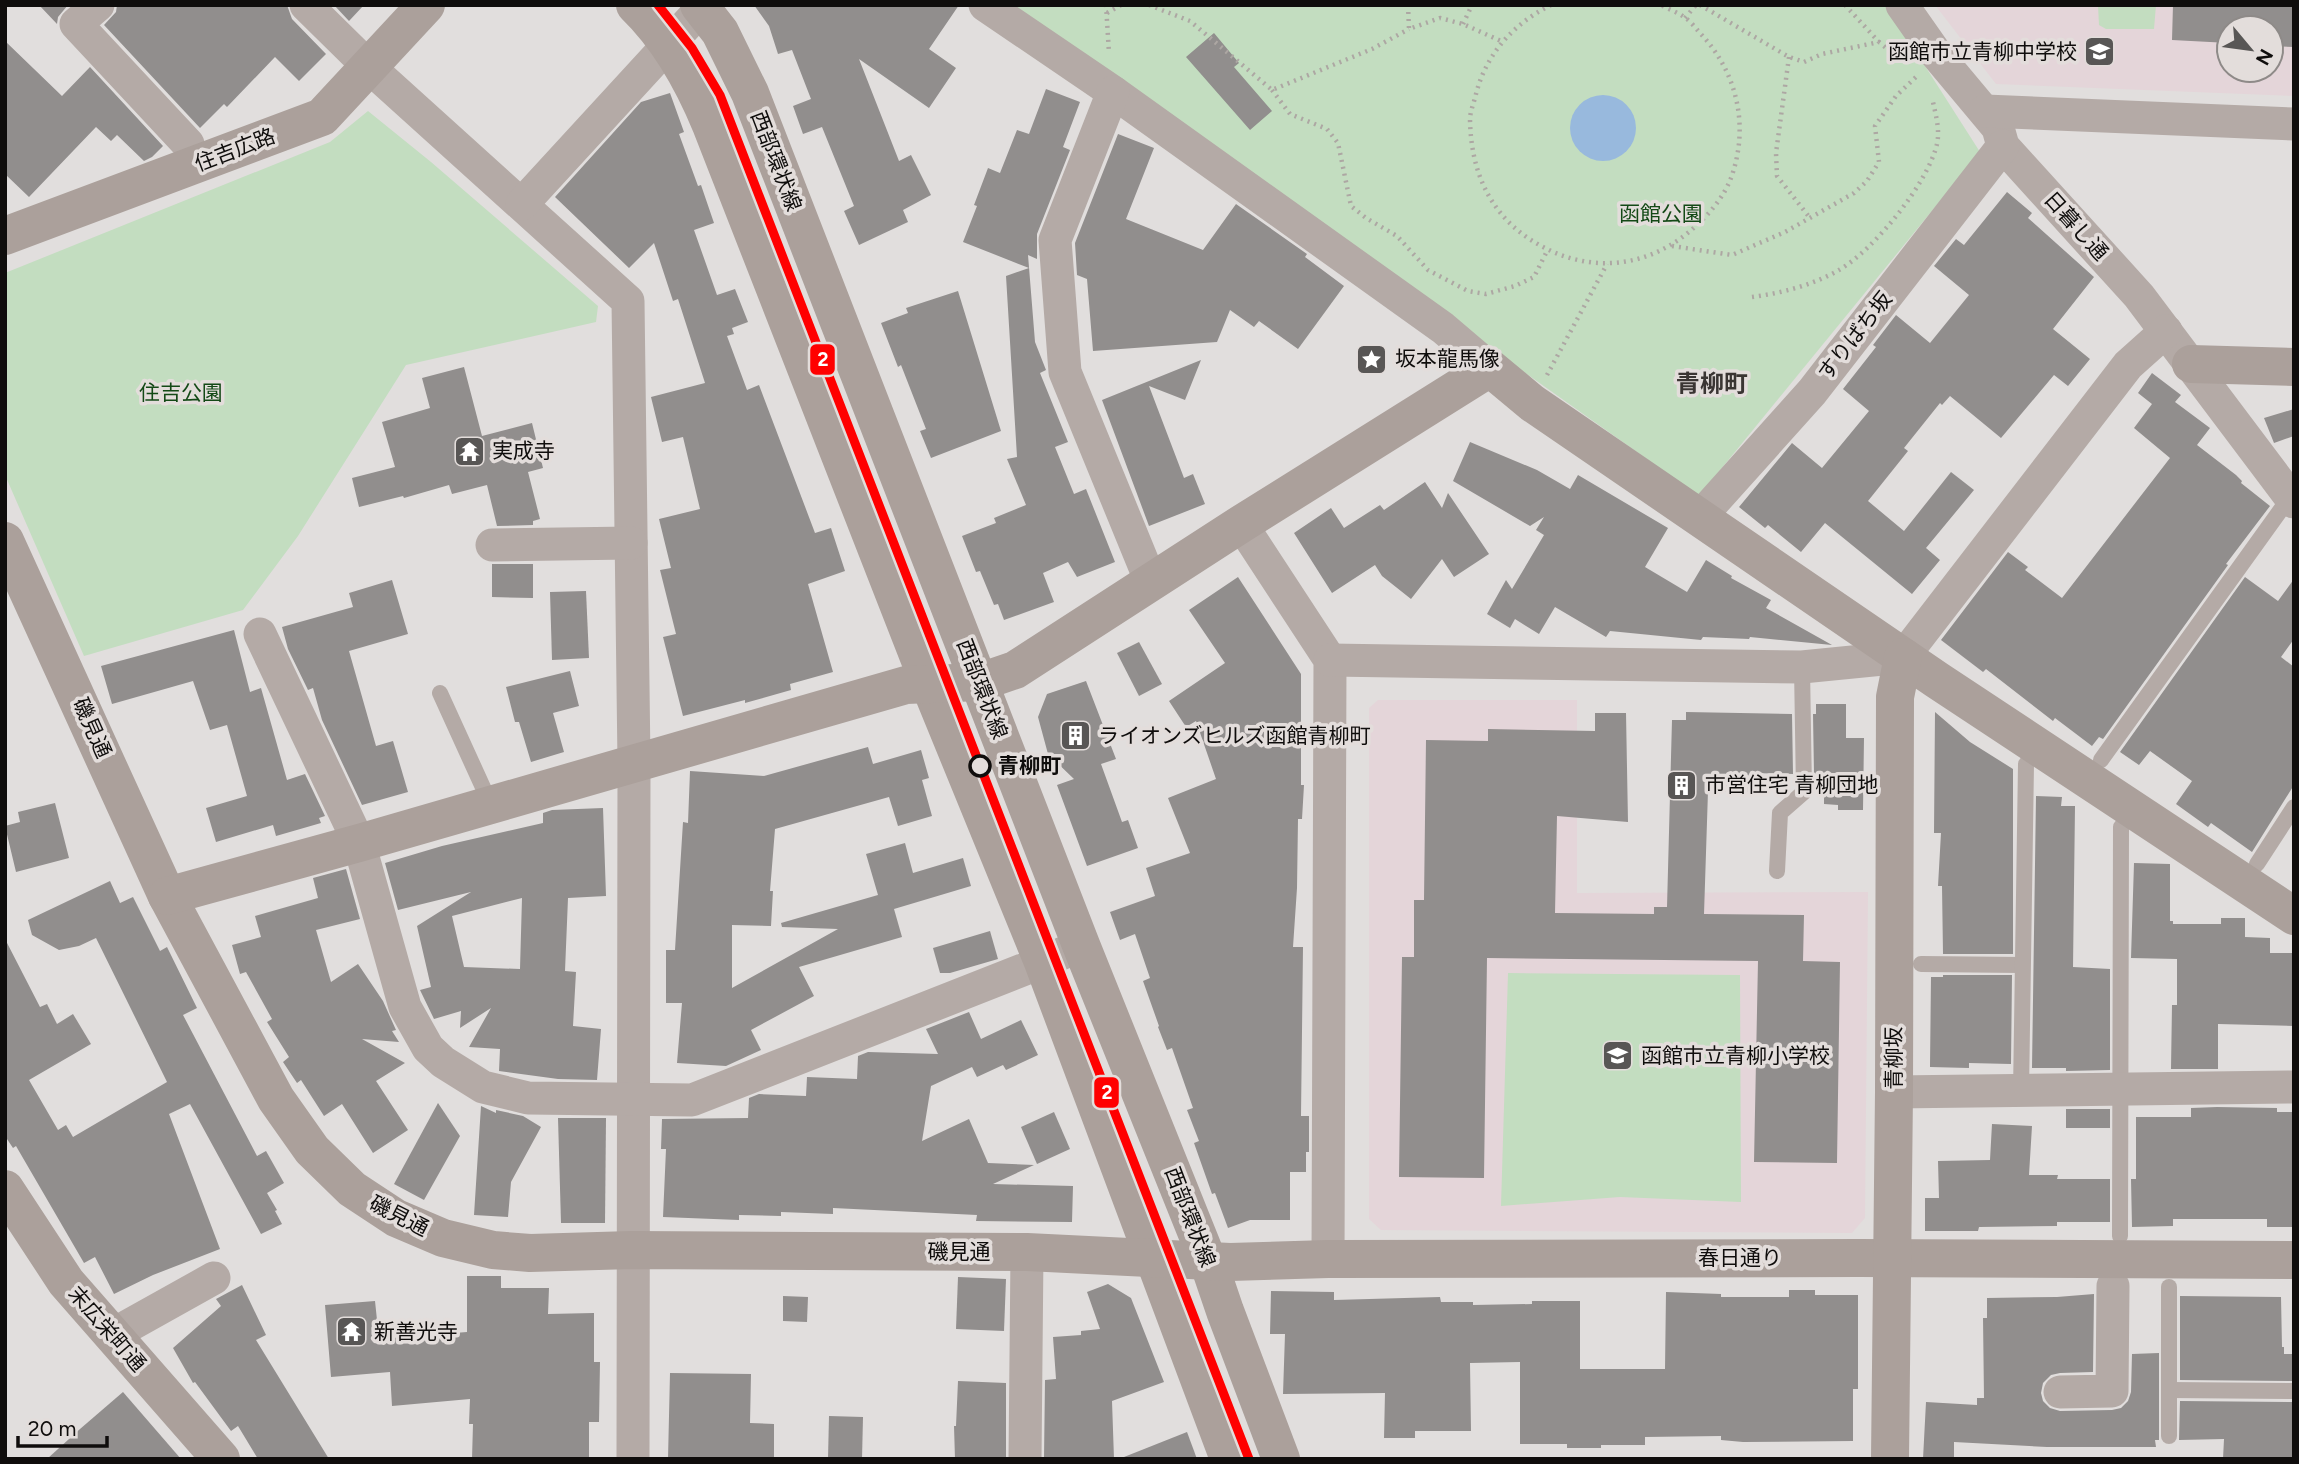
<svg xmlns="http://www.w3.org/2000/svg" width="2299" height="1464" font-family="Figtree,'Noto Sans JP',sans-serif">
<style>
.education{fill:#e4d5d9;fill-rule:evenodd}
.green{fill:#c3ddc0}
.water{fill:#98b9dd}
.building{fill:#918e8d;fill-rule:evenodd}
.lines{fill:none;stroke-linecap:round;stroke-linejoin:round}
.path{stroke:#ada7a3;stroke-width:4.5;stroke-dasharray:2 5;stroke-linecap:butt}
.lane{stroke:#b4aaa6;stroke-width:16}
.street{stroke:#b4aaa6;stroke-width:33}
.secondary{stroke:#aba09b;stroke-width:38}
.tram-1-casing{stroke:#e3dddb;stroke-width:14}
.tram-1{stroke:#f00;stroke-width:9}
.stop-dot{fill:#e3dddb;stroke:#0f0d0c;stroke-width:3.5}
.labels{text-anchor:middle;stroke-width:7;stroke-linejoin:round;paint-order:stroke}
.poi-label{font-size:21px;fill:#0f0d0c;stroke:#e3dddb;text-anchor:start}
.street-label{font-size:21px;fill:#0f0d0c;stroke:#e3dddb}
.park-label{font-size:21px;fill:#134916;stroke:#e3dddb}
.stop-label{font-size:21px;font-weight:bold;fill:#0f0d0c;stroke:#e3dddb;text-anchor:start}
.quarter-label{font-size:24px;font-weight:bold;fill:#3a3533;stroke:#e3dddb}
.line-badge{stroke:#e3dddb;stroke-width:2.5}
.badge-label{font-size:19px;text-anchor:middle;font-weight:bold;fill:#fff}
</style>
<rect width="100%" height="100%" fill="#e1dedd"/>
<!-- education -->
<g class="education">
<path d="M1935,5H2294V96L1996,84ZM2229,28H2271V70H2229Z"/>
<polygon points="1378,700 1577,700 1577,893 1868,892 1865,1218 1852,1233 1381,1230 1369,1219 1369,708"/>
</g>
<!-- green -->
<g class="green">
<polygon points="1006,5 1886,5 1980,152 1699,496"/>
<polygon points="2098,5 2156,5 2154,29 2106,29 2099,25"/>
<polygon points="368,111 431,162 598,306 596,322 406,365 298,536 243,610 84,656 5,475 5,273 330,142"/>
<polygon points="1508,973 1740,975 1741,1202 1620,1197 1501,1206"/>
</g>
<!-- water -->
<circle class="water" cx="1603" cy="128" r="33"/>
<!-- building -->
<g class="building">
<polygon points="39,5 68,5 58,17 57,24"/>
<polygon points="117,5 287,5 292,19 326,54 299,81 275,57 227,107 224,104 200,128 104,25 116,12"/>
<polygon points="334,5 364,5 349,21"/>
<polygon points="754,5 959,5 929,49 956,68 929,108 859,59 899,161 911,155 931,195 903,210 908,222 859,245 844,211 854,206 822,127 803,134 793,106 811,99 792,50 778,54 769,26"/>
<polygon points="2173,5 2294,5 2294,47 2271,46 2271,28 2229,28 2229,43 2172,40"/>
<polygon points="1214,33 1239,63 1234,67 1272,111 1250,130 1186,57"/>
<polygon points="5,41 62,96 90,67 163,146 152,157 144,161 117,135 111,141 96,127 29,197 5,174"/>
<polygon points="1046,89 1080,102 1063,147 1070,150 1037,234 1037,259 1028,255 1035,342 1046,370 1040,373 1068,442 1055,447 1074,494 1086,489 1115,562 1077,577 1068,562 1043,573 1054,602 1004,620 998,604 994,605 980,571 976,572 962,536 996,523 994,518 1026,505 1007,459 1017,457 1006,276 1029,268 963,242 977,206 974,205 988,168 1000,173 1017,130 1029,134"/>
<polygon points="670,93 684,132 679,134 698,186 701,185 714,223 694,230 717,295 735,289 748,322 732,328 734,334 727,336 747,390 759,385 815,533 831,528 845,571 808,584 833,672 790,684 791,690 745,703 745,700 683,716 663,637 676,634 660,570 671,568 659,519 700,509 683,437 662,442 651,397 705,383 678,299 673,301 654,243 629,268 555,197 641,102"/>
<polygon points="1118,134 1154,148 1126,219 1203,250 1236,204 1307,254 1305,257 1344,286 1298,349 1259,321 1254,327 1230,310 1217,342 1093,351 1087,279 1077,275 1075,243"/>
<polygon points="2007,192 2032,213 2028,218 2094,277 2053,329 2090,359 2068,386 2054,375 2001,438 1950,396 1942,405 1940,403 1904,448 1908,451 1868,501 1904,531 1951,472 1974,490 1926,548 1940,560 1912,594 1825,523 1801,552 1768,525 1765,528 1739,507 1792,443 1822,468 1869,411 1843,389 1876,347 1873,345 1896,315 1930,343 1969,295 1934,266 1956,239 1964,245"/>
<polygon points="958,291 1001,431 931,458 920,431 926,429 901,365 898,367 881,323 908,313 906,308"/>
<polygon points="1201,360 1185,400 1149,386 1184,478 1193,474 1205,504 1149,526 1102,400"/>
<polygon points="464,367 482,436 532,423 543,468 528,472 540,519 533,521 533,525 497,526 487,485 452,494 449,485 404,498 403,496 359,507 352,478 395,467 382,422 430,408 422,378"/>
<polygon points="2152,373 2181,395 2175,402 2210,428 2197,445 2236,475 2242,481 2241,483 2270,506 2226,564 2228,565 2103,739 2099,737 2092,746 2055,718 2053,721 1986,669 1983,672 1941,640 2008,552 2028,567 2025,570 2062,598 2170,458 2134,428 2152,404 2138,393"/>
<polygon points="2294,409 2294,436 2274,443 2264,418"/>
<polygon points="1470,442 1537,470 1570,489 1578,475 1668,528 1645,567 1687,592 1706,560 1732,576 1731,578 1771,600 1766,608 1832,645 1750,637 1749,639 1703,637 1701,640 1610,631 1606,637 1555,607 1539,634 1515,619 1510,628 1487,614 1506,580 1512,589 1544,535 1536,530 1544,517 1530,526 1453,481"/>
<polygon points="1425,482 1442,508 1448,493 1489,554 1454,577 1442,559 1411,599 1382,576 1375,565 1332,593 1294,533 1331,508 1344,528 1380,505 1384,510"/>
<polygon points="492,564 533,564 533,598 492,597"/>
<polygon points="1238,577 1301,674 1301,785 1304,785 1302,819 1298,819 1297,888 1293,947 1303,947 1301,1116 1309,1116 1309,1152 1306,1152 1306,1172 1290,1172 1290,1220 1250,1220 1228,1228 1215,1193 1212,1194 1194,1143 1199,1141 1187,1110 1193,1108 1172,1048 1167,1050 1158,1027 1159,1026 1143,981 1150,978 1135,934 1120,940 1110,912 1155,896 1146,868 1190,853 1168,798 1216,779 1196,721 1186,727 1169,701 1225,663 1189,610"/>
<polygon points="2245,577 2278,601 2294,579 2294,639 2281,657 2294,667 2294,785 2252,852 2211,823 2208,827 2176,804 2192,781 2150,751 2139,765 2120,752"/>
<polygon points="392,580 408,634 349,651 376,746 393,741 408,792 362,805 322,720 313,688 308,690 288,649 282,627 353,607 349,593"/>
<polygon points="586,591 589,658 552,660 550,592"/>
<polygon points="234,630 250,692 261,688 287,780 305,774 325,816 319,818 321,823 276,836 273,825 216,842 206,808 247,796 227,725 210,730 193,681 112,704 101,666"/>
<polygon points="1139,642 1162,684 1139,696 1117,653"/>
<polygon points="570,671 579,706 553,713 564,752 531,762 519,722 515,722 506,687"/>
<polygon points="1086,681 1116,759 1101,764 1122,822 1128,820 1138,848 1087,866 1057,785 1074,779 1048,754 1038,717 1047,694"/>
<polygon points="1816,704 1846,704 1846,738 1864,738 1863,810 1838,810 1838,805 1824,804 1824,775 1814,774 1813,714 1816,714"/>
<polygon points="1686,712 1792,714 1793,774 1754,773 1754,792 1708,791 1704,914 1804,915 1803,961 1840,962 1837,1163 1754,1162 1758,961 1487,958 1484,1178 1399,1177 1402,957 1414,957 1414,900 1424,900 1426,740 1488,741 1488,729 1595,731 1595,713 1626,713 1628,822 1557,816 1555,913 1654,914 1654,907 1667,907 1672,720 1686,720"/>
<polygon points="1935,712 1970,742 2013,769 2013,954 1943,954 1942,886 1938,886 1941,833 1934,833"/>
<polygon points="868,747 873,764 921,750 929,778 922,780 932,816 898,826 889,797 775,829 770,891 773,891 771,926 732,925 732,988 838,929 782,927 781,923 878,895 866,854 905,843 913,873 963,858 971,886 894,909 902,937 799,967 814,996 751,1030 761,1050 726,1066 677,1063 682,1003 666,1003 666,950 675,950 683,822 688,823 690,771 764,776"/>
<polygon points="2036,796 2062,797 2061,806 2075,806 2073,967 2110,969 2110,1070 2066,1071 2066,1068 2032,1068"/>
<polygon points="55,803 69,858 16,872 5,826 20,822 18,812"/>
<path d="M603,808L606,896L568,898L565,971L576,972L573,1026L601,1029L597,1080L558,1079L499,1071L500,1049L469,1047L491,1008L460,1028L461,1011L434,1019L420,990L431,987L417,926L471,892L398,910L385,863L442,846L543,823V813L552,810ZM522,898L520,969L464,967L452,916Z"/>
<polygon points="2134,863 2170,864 2170,921 2173,921 2173,924 2221,924 2221,918 2245,918 2245,937 2270,938 2270,953 2293,953 2294,1026 2218,1024 2218,1069 2171,1069 2172,1005 2177,1005 2177,959 2131,958"/>
<polygon points="346,869 360,919 316,930 331,982 358,964 383,1001 396,1030 392,1031 399,1042 362,1039 405,1063 376,1081 408,1130 373,1153 342,1104 324,1116 301,1080 297,1083 283,1062 289,1057 267,1022 272,1019 246,972 240,974 232,945 261,937 255,916 318,898 313,878"/>
<polygon points="110,881 120,903 133,897 160,951 167,947 197,1008 183,1015 257,1156 266,1151 284,1183 267,1193 277,1210 275,1211 282,1224 261,1234 190,1104 169,1114 220,1249 153,1275 114,1294 95,1257 84,1263 16,1146 13,1148 5,1136 5,939 40,1007 47,1004 57,1024 73,1014 91,1044 29,1080 58,1130 66,1125 73,1137 167,1082 96,938 79,946 59,950 32,935 28,920"/>
<polygon points="990,931 998,959 950,973 940,973 933,948"/>
<polygon points="1943,975 2012,975 2011,1064 1969,1063 1969,1068 1930,1067 1931,977 1943,977"/>
<polygon points="969,1012 981,1039 1021,1020 1038,1055 1006,1070 1003,1065 977,1077 972,1067 931,1086 922,1141 969,1119 988,1163 1034,1165 993,1184 1073,1186 1072,1222 976,1221 977,1215 833,1208 833,1214 781,1212 781,1216 739,1215 739,1220 663,1217 666,1149 661,1149 662,1119 748,1118 749,1098 759,1094 806,1096 807,1077 857,1079 858,1056 868,1052 938,1054 926,1029"/>
<polygon points="438,1103 460,1136 424,1200 394,1184"/>
<polygon points="481,1106 496,1113 496,1110 523,1116 541,1127 511,1182 508,1217 474,1215"/>
<polygon points="2217,1107 2277,1108 2277,1112 2294,1112 2294,1227 2267,1227 2267,1219 2173,1219 2173,1226 2132,1227 2131,1179 2136,1179 2136,1117 2191,1117 2191,1108"/>
<rect x="2066" y="1109" width="44" height="19"/>
<polygon points="1054,1112 1070,1149 1037,1164 1021,1127"/>
<polygon points="558,1118 606,1118 605,1223 561,1223"/>
<polygon points="1992,1124 2032,1126 2029,1175 2058,1175 2057,1179 2110,1179 2110,1222 2057,1222 2057,1226 1979,1227 1978,1231 1925,1231 1925,1198 1939,1198 1938,1161 1990,1160"/>
<polygon points="467,1276 501,1276 501,1288 549,1288 548,1314 594,1313 594,1362 600,1362 599,1422 589,1422 589,1457 472,1459 473,1424 469,1424 470,1399 392,1406 390,1372 331,1377 325,1305 375,1301 379,1339 467,1332"/>
<polygon points="958,1277 1006,1279 1004,1331 956,1329"/>
<polygon points="1108,1284 1131,1298 1164,1382 1112,1401 1114,1459 1044,1459 1045,1380 1056,1379 1053,1337 1081,1335 1081,1331 1100,1329 1087,1292"/>
<polygon points="242,1285 266,1335 256,1340 329,1459 258,1459 238,1426 231,1431 195,1382 193,1383 173,1348 221,1306 216,1299"/>
<polygon points="1789,1290 1815,1290 1815,1295 1858,1295 1858,1389 1853,1389 1853,1441 1743,1442 1721,1440 1721,1436 1645,1437 1645,1445 1601,1445 1601,1448 1567,1448 1567,1444 1520,1444 1520,1362 1470,1363 1471,1431 1415,1431 1415,1438 1384,1438 1385,1393 1283,1394 1285,1334 1270,1334 1271,1291 1334,1292 1334,1300 1440,1297 1441,1302 1473,1302 1473,1305 1532,1304 1532,1301 1580,1301 1580,1369 1665,1369 1666,1292 1721,1294 1721,1297 1789,1297"/>
<polygon points="2094,1294 2093,1372 2060,1373 2051,1375 2043,1383 2041,1393 2043,1401 2050,1408 2060,1411 2112,1410 2121,1408 2128,1401 2131,1392 2132,1354 2159,1353 2159,1440 2155,1440 2156,1447 2047,1447 1954,1442 1954,1459 1923,1459 1926,1402 1977,1405 1977,1398 1984,1398 1983,1318 1987,1318 1987,1298 2057,1297"/>
<polygon points="783,1296 808,1297 807,1322 783,1321"/>
<polygon points="2180,1296 2281,1297 2282,1347 2284,1347 2284,1354 2294,1354 2294,1381 2180,1380"/>
<polygon points="670,1373 751,1374 750,1423 774,1424 774,1459 668,1459"/>
<polygon points="958,1381 1006,1383 1006,1459 955,1459 954,1426 956,1426"/>
<polygon points="123,1392 181,1459 47,1459 80,1429"/>
<polygon points="2180,1401 2294,1402 2294,1459 2223,1459 2224,1439 2179,1440"/>
<polygon points="829,1416 863,1417 862,1459 828,1459"/>
<polygon points="1187,1432 1197,1459 1124,1459 1124,1457"/>
</g>
<g class="lines">
<!-- path -->
<g class="path">
<polyline points="1106,5 1109,53"/>
<polyline points="1149,5 1190,21 1272,90 1372,49 1409,29"/>
<polyline points="1408,5 1409,29 1440,18 1463,24 1501,41"/>
<path d="M1551,5C1514,23 1486,54 1476,94C1474,103 1470,111 1470,120C1471,168 1487,210 1528,238C1580,273 1640,272 1689,232C1706,218 1723,199 1731,178C1750,126 1737,71 1699,32C1695,27 1690,21 1684,17C1677,12 1668,9 1661,5"/>
<polyline points="1700,5 1789,57 1804,62 1822,54 1879,42 1897,57"/>
<polyline points="1845,5 1879,42"/>
<polyline points="1107,13 1121,5"/>
<polyline points="1685,18 1696,5"/>
<polyline points="1463,24 1472,5"/>
<polyline points="1789,57 1776,153 1777,176 1810,218"/>
<polyline points="1272,90 1290,114 1327,129 1338,143 1351,206 1366,218 1397,236 1428,270 1468,291 1486,294 1515,286 1534,277 1547,251"/>
<polyline points="1672,246 1732,255 1785,232 1854,193 1867,181 1879,162 1875,126 1896,96 1917,76"/>
<path d="M1752,297C1782,293 1813,285 1839,270C1874,250 1928,183 1937,144C1940,130 1936,116 1933,102"/>
<polyline points="1547,375 1607,264"/>
</g>
<!-- lane -->
<g class="lane">
<polyline points="440,693 491,805"/>
<polyline points="2101,760 2290,497"/>
<polyline points="2257,864 2294,807"/>
<polyline points="1777,871 1780,813 1804,792 1802,667"/>
<polyline points="1921,964 2022,965"/>
<polyline points="2021,1092 2026,764"/>
<polyline points="2120,1236 2121,827"/>
<polyline points="2169,1390 2294,1391"/>
<polyline points="2169,1436 2169,1287"/>
</g>
<!-- street -->
<g class="street">
<polyline points="98,5 76,24 188,144"/>
<polyline points="306,5 370,68 628,301 634,762 633,1459"/>
<polyline points="985,5 1113,92 1443,328 1490,368"/>
<polyline points="1902,5 1937,55 1998,128 2003,146 2139,296 2294,502"/>
<polyline points="1113,92 1055,240 1065,372 1151,582"/>
<polyline points="1985,111 2294,124"/>
<polyline points="522,204 702,8"/>
<polyline points="1699,518 1812,392 2003,146"/>
<polyline points="1241,524 1330,660 1328,1259"/>
<polyline points="492,545 631,543"/>
<polyline points="260,634 359,843 405,1007 428,1048 443,1062 483,1087 528,1098 692,1100 1043,962 1081,945"/>
<polyline points="1330,660 1802,667 1903,657 2128,365 2166,331"/>
<polyline points="1894,1092 2294,1087"/>
<polyline points="112,1335 214,1278"/>
<polyline points="2060,1392 2112,1391 2113,1286"/>
<polyline points="1025,1459 1027,1252"/>
</g>
<!-- secondary -->
<g class="secondary">
<path d="M635,5C670,39 693,81 711,125L929,683L1043,962L1229,1459"/>
<polyline points="699,5 720,32 750,93 1081,945 1208,1261 1225,1311 1281,1459"/>
<polyline points="5,236 322,117 426,5"/>
<polyline points="2191,364 2294,367"/>
<polyline points="5,541 167,896 276,1099 312,1150 352,1189 396,1218 443,1238 493,1250 530,1253 632,1250 1027,1252 1230,1262 1328,1259 1858,1258 2294,1260"/>
<polyline points="167,896 359,843 906,685 980,682 1015,670 1241,524 1490,368 1532,403 1937,680 2294,916"/>
<polyline points="5,1189 66,1282 221,1459"/>
<polyline points="1890,1459 1894,1092 1895,697 1903,657"/>
</g>
<defs>
<polyline id="tram-1" points="658,5 692,48 720,95 1249,1459"/>
</defs>
<!-- tram-1 casing -->
<use href="#tram-1" class="tram-1-casing"/>
<!-- tram-1 -->
<use href="#tram-1" class="tram-1"/>
</g>
<!-- icons -->
<defs>
<symbol id="school-square" viewBox="-11 -11 22 22"><rect x="-9" y="-9" width="18" height="18" rx="4" fill="#585655" stroke="#e3dddb"/><path d="M0-5L7-2L0 1L-7-2ZM-4 1L0 2.5L4 1V4Q0 6-4 4Z" fill="#fff"/></symbol>
<symbol id="sight-square" viewBox="-11 -11 22 22"><rect x="-9" y="-9" width="18" height="18" rx="4" fill="#585655" stroke="#e3dddb"/><path d="M0-6L1.8-2.2L6-1.7L2.9 1.2L3.7 5.4L0 3.3L-3.7 5.4L-2.9 1.2L-6-1.7L-1.8-2.2Z" fill="#fff"/></symbol>
<symbol id="temple-square" viewBox="-11 -11 22 22"><rect x="-9" y="-9" width="18" height="18" rx="4" fill="#585655" stroke="#e3dddb"/><path d="M0-6L5-2H3V0L6.5 2.5H4V6H1.5V3h-3V6H-4V2.5H-6.5L-3 0V-2H-5Z" fill="#fff"/></symbol>
<symbol id="building-square" viewBox="-11 -11 22 22"><rect x="-9" y="-9" width="18" height="18" rx="4" fill="#585655" stroke="#e3dddb"/><path d="M-4-6H4V6H1V3H-1V6H-4ZM-2.5-4.3h1.7v1.8h-1.7ZM.8-4.3h1.7v1.8H.8ZM-2.5-1h1.7V.8h-1.7ZM.8-1h1.7V.8H.8Z" fill="#fff"/></symbol>
</defs>
<g fill-rule="evenodd">
<use href="#school-square" x="2082" y="34" width="35" height="35"/>
<use href="#sight-square" x="1354" y="342" width="35" height="35"/>
<use href="#temple-square" x="452" y="434" width="35" height="35"/>
<use href="#building-square" x="1058" y="718" width="35" height="35"/>
<use href="#building-square" x="1664" y="768" width="35" height="35"/>
<use href="#school-square" x="1600" y="1038" width="35" height="35"/>
<use href="#temple-square" x="334" y="1314" width="35" height="35"/>
</g>
<!-- markers -->
<circle class="stop-dot" cx="980" cy="766" r="10"/>
<g class="labels">
<!-- poi labels -->
<g class="poi-label">
<text x="2077" y="59" text-anchor="end">函館市立青柳中学校</text>
<text x="1395" y="366">坂本龍馬像</text>
<text x="492" y="458">実成寺</text>
<text x="1098" y="743">ライオンズヒルズ函館青柳町</text>
<text x="1705" y="792">市営住宅 青柳団地</text>
<text x="1641" y="1063">函館市立青柳小学校</text>
<text x="374" y="1339">新善光寺</text>
</g>
<!-- street labels -->
<g class="street-label">
<text transform="translate(235 150) rotate(-21)" y="7">住吉広路</text>
<text transform="translate(776 161) rotate(69)" y="7">西部環状線</text>
<text transform="translate(2076 226) rotate(48)" y="7">日暮し通</text>
<text transform="translate(1855 336) rotate(-52)" y="7">すりばち坂</text>
<text transform="translate(982 689) rotate(69)" y="7">西部環状線</text>
<text transform="translate(92 728) rotate(66)" y="7">磯見通</text>
<text transform="translate(1894 1058) rotate(-90)" y="7">青柳坂</text>
<text transform="translate(399 1216) rotate(27)" y="7">磯見通</text>
<text transform="translate(1190 1217) rotate(69)" y="7">西部環状線</text>
<text x="959" y="1259">磯見通</text>
<text x="1740" y="1265">春日通り</text>
<text transform="translate(107 1329) rotate(49)" y="7">末広栄町通</text>
</g>
<!-- park labels -->
<g class="park-label">
<text x="1661" y="221">函館公園</text>
<text x="181" y="400">住吉公園</text>
</g>
<!-- stop labels -->
<g class="stop-label">
<text x="998" y="773">青柳町</text>
</g>
<!-- quarter labels -->
<g class="quarter-label">
<text x="1712" y="392">青柳町</text>
</g>
</g>
<g class="line-badge">
<rect x="809" y="343" width="27" height="33" rx="7" fill="#f00"/>
<rect x="1093" y="1076" width="27" height="33" rx="7" fill="#f00"/>
</g>
<g class="badge-label">
<text x="823" y="366">2</text>
<text x="1107" y="1099">2</text>
</g>
<!-- border -->
<rect width="2299" height="1464" fill="none" stroke="#0f0d0c" stroke-width="14"/>
<!-- north arrow -->
<g transform="translate(2250 49) rotate(119)"><circle r="33" fill="#e3dddb" stroke="#8e8a88" stroke-width="2"/>
<path d="M0-5L12 26L0 18L-12 26Z" fill="#585655"/>
<text y="-10" font-size="19" font-weight="bold" text-anchor="middle" fill="#0f0d0c">N</text>
</g>
<!-- scale -->
<path d="M18 1436v10h89v-10" fill="none" stroke="#0f0d0c" stroke-width="3.5"/>
<text x="28" y="1436" font-size="21" fill="#0f0d0c" stroke="#e3dddb" stroke-width="5" paint-order="stroke">20 m</text>
</svg>
